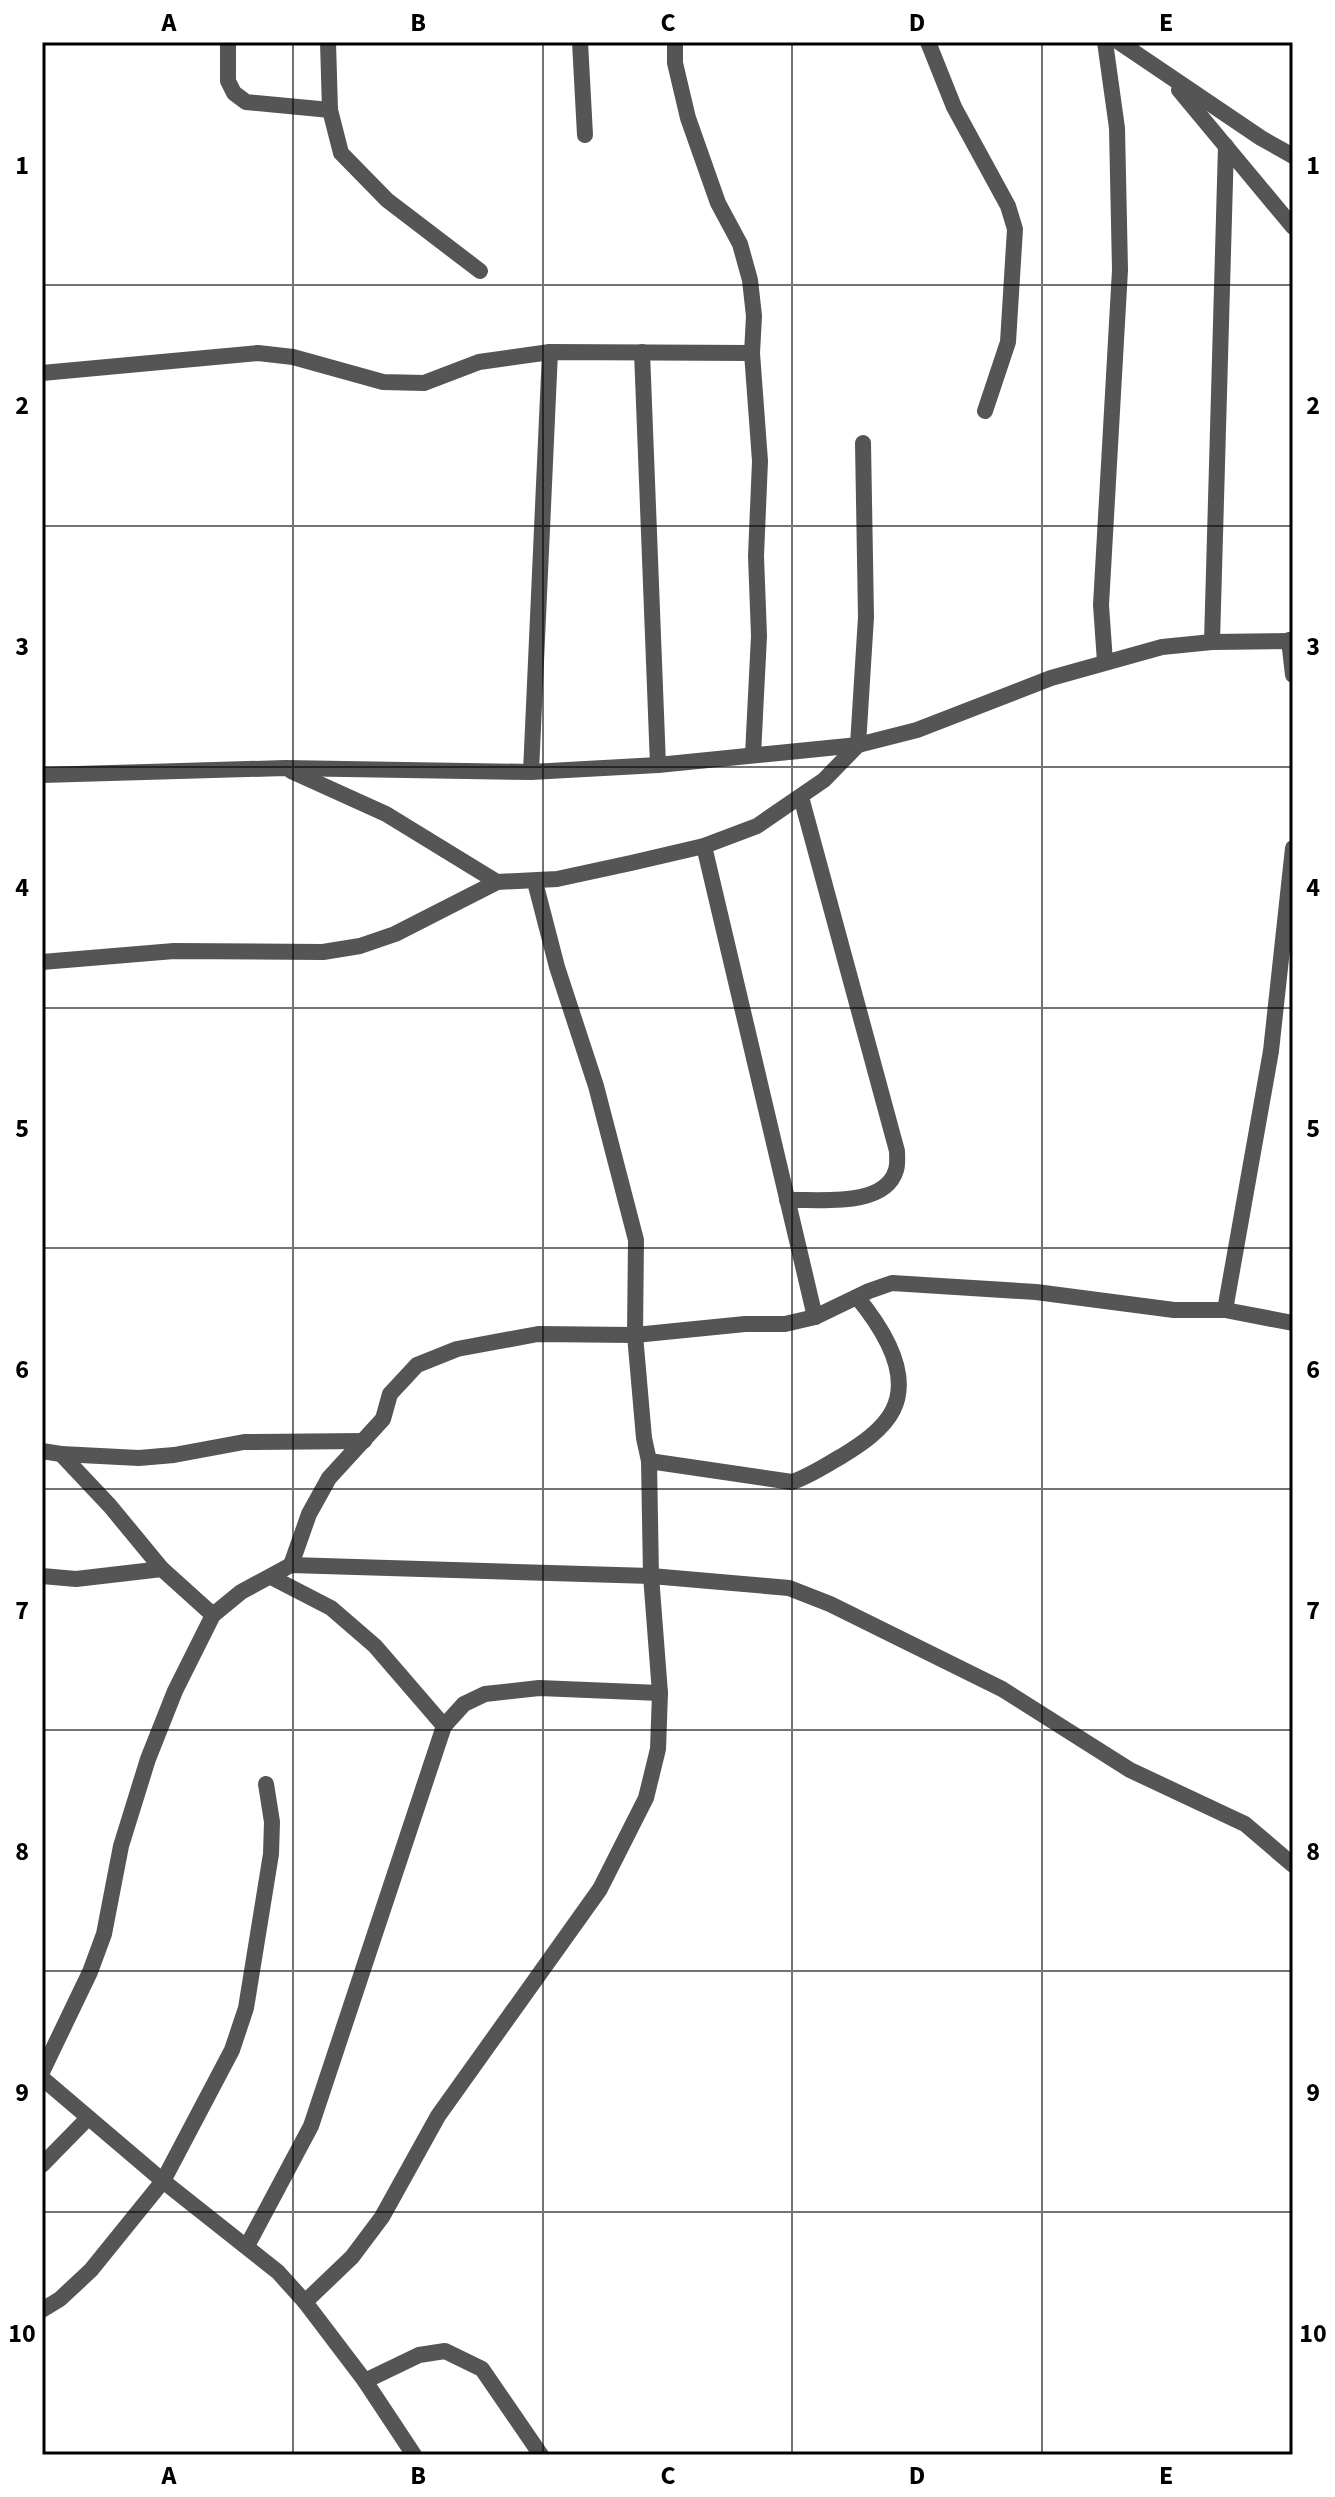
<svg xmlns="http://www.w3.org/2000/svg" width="1335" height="2497" font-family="'Source Sans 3',sans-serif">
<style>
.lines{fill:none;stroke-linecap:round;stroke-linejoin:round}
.street{stroke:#555;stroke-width:16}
.grid{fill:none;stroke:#000;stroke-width:2;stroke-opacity:0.55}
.neatline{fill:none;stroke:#000;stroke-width:3}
.grid-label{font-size:26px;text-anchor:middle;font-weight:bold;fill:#000}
</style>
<rect width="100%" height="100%" fill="#fff"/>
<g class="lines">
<!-- street -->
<g class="street">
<polyline points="228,42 228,81 234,93 246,102 330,110"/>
<polyline points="328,42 330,110 341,153 387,200 480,271"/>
<polyline points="580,42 585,135"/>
<polyline points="675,42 675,63 688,118 718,203 740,244 750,280 754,316 752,353 760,461 756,556 759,636 753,755"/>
<polyline points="928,42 954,107 1008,206 1015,229 1008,342 985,411"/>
<polyline points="1119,42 1261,138 1293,156"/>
<polyline points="1179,90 1293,227"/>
<polyline points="642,352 658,765"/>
<polyline points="42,373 258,353 293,357 383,382 424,383 479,362 550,352 752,353"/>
<polyline points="1289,640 1293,675"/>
<polyline points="1212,642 1226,146"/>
<polyline points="1105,662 1101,605 1120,270 1117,128 1105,42"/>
<polyline points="291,771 386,814 497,882"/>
<polyline points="531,772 550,352"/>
<polyline points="42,775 285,768 531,772 658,765 858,745 917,730 1051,678 1162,647 1212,642 1293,641"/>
<polyline points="704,846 815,1317"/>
<polyline points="42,962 174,951 323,952 360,946 395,934 497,882 557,879 631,863 704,846 757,826 824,780 858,745 866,617 863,443"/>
<path d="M787,1200C819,1199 885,1208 896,1170C898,1164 897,1157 897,1151L801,797"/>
<polyline points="1225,1310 1271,1051 1293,848"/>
<polyline points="42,1451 61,1454 110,1506 162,1569 213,1615"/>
<polyline points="61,1454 139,1458 174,1455 244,1442 364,1441"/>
<path d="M649,1461L792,1482C810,1476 826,1465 842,1456C860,1445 883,1430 893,1410C912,1372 880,1325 857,1297"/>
<polyline points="291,1565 309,1514 329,1478 383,1419 390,1394 417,1365 457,1349 538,1334 635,1335 745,1324 785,1324 815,1317 869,1291 892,1283 1036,1292 1174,1310 1225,1310 1293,1323"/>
<polyline points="42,1576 76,1579 162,1569"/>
<polyline points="444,1726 464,1704 485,1694 539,1688 660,1693"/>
<polyline points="42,2072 90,1972 104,1934 121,1846 148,1759 175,1691 213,1615 241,1592 291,1565 651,1576 789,1588 830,1604 1002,1689 1130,1770 1245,1824 1293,1865"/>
<polyline points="42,2078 163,2181 278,2272 305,2302 365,2381 414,2455"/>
<polyline points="42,2165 88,2118"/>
<polyline points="247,2246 311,2126 444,1726 375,1646 331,1608 271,1577"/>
<polyline points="305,2302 352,2257 382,2217 438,2116 600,1889 646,1798 658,1749 660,1693 651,1576 649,1461 644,1438 635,1335 636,1240 596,1086 557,967 535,882"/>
<polyline points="42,2310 60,2299 91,2270 163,2181 232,2050 246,2008 271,1854 272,1822 266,1784"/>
<polyline points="365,2381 419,2355 445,2351 482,2369 541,2455"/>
</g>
</g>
<!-- grid -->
<path class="grid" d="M293,42V2455M543,42V2455M792,42V2455M1042,42V2455M42,285H1293M42,526H1293M42,767H1293M42,1008H1293M42,1248H1293M42,1489H1293M42,1730H1293M42,1971H1293M42,2212H1293"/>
<!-- border -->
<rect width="1335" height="2497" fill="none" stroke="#ffffff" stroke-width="88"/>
<rect x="44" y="44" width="1247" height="2409" class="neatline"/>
<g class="grid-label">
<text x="169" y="31">A</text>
<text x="418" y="31">B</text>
<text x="668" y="31">C</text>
<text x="917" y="31">D</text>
<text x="1166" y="31">E</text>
<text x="22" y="174">1</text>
<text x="1313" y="174">1</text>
<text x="22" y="414">2</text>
<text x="1313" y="414">2</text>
<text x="22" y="655">3</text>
<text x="1313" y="655">3</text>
<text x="22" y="896">4</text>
<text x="1313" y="896">4</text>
<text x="22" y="1137">5</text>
<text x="1313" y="1137">5</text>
<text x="22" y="1378">6</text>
<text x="1313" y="1378">6</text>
<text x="22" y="1619">7</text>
<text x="1313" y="1619">7</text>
<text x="22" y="1860">8</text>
<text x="1313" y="1860">8</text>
<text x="22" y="2101">9</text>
<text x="1313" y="2101">9</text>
<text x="22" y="2342">10</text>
<text x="1313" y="2342">10</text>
<text x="169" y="2484">A</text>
<text x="418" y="2484">B</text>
<text x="668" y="2484">C</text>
<text x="917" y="2484">D</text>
<text x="1166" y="2484">E</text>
</g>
</svg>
